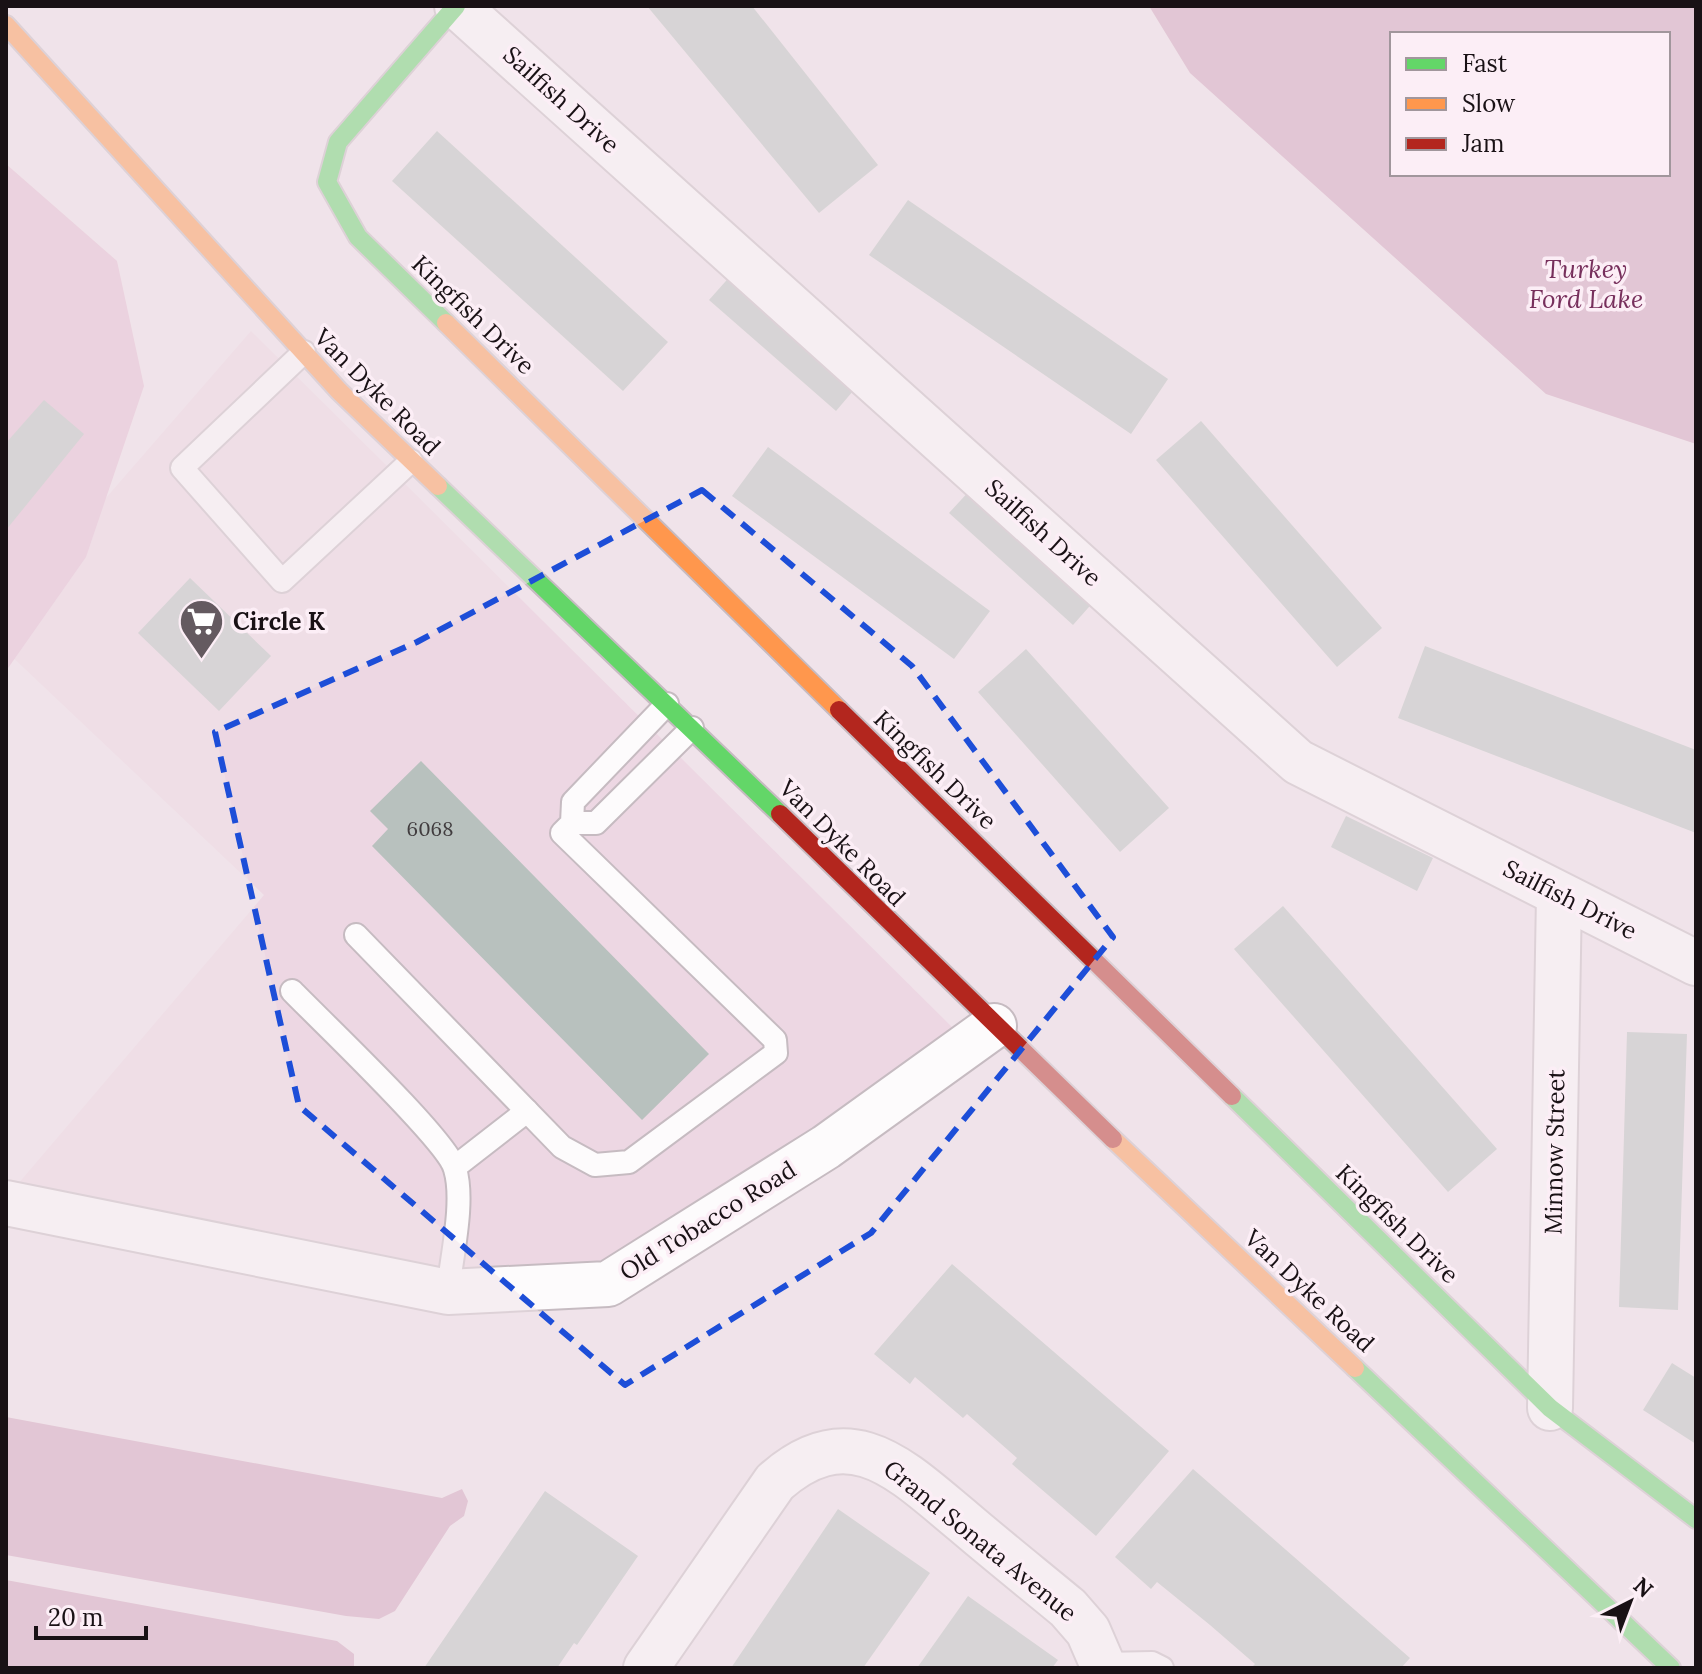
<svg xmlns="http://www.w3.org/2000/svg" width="1702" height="1674" font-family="Lora,serif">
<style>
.built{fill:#edd7e3}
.forest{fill:#e4bcd2}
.water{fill:#d0a3bc;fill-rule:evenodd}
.building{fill:#b8c1be}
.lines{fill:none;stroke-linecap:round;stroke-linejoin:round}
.lane-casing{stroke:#c6bbc1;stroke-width:26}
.street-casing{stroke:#c6bbc1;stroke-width:48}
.fast-casing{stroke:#c6bbc1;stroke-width:22}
.slow-casing{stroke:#c6bbc1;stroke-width:22}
.jam-casing{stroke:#c6bbc1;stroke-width:22}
.lane{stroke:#fdfbfc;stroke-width:22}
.street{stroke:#fdfbfc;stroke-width:44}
.fast{stroke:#63d668;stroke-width:18}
.slow{stroke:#ff974d;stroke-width:18}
.jam{stroke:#b3261e;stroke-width:18}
.marked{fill:none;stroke:#1d4ed8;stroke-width:6;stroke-dasharray:16 10;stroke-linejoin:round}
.labels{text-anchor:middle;stroke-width:7;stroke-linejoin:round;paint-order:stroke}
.number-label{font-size:20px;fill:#413d3f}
.street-label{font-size:24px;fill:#191115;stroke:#fceef6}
.poi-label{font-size:24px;font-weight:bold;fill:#191115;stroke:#fceef6;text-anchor:start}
.water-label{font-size:26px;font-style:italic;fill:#772f5c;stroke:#fceef6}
</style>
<rect width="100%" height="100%" fill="#f0e3ea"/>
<!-- built -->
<polygon class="built" points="251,331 962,1037 602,1273 437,1279 6,1198 264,895 6,651 6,613"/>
<!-- forest -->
<polygon class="forest" points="6,164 117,261 144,386 86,557 6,671"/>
<!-- water -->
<g class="water">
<path d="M1149,6H1696V444L1546,394L1190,73ZM1392,34H1668V174H1392Z"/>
<polygon points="6,1417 442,1498 462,1489 468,1501 464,1516 450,1526 395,1611 379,1619 346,1616 6,1555"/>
<polygon points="6,1580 337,1641 354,1654 354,1668 6,1668"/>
</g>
<!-- building -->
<g class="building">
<polygon points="647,6 752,6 878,165 819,213"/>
<polygon points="437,131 668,342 623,391 392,181"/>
<polygon points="908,200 1168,379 1131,434 869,255"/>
<polygon points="733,273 859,384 836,411 709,300"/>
<polygon points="44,400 84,434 6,530 6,443"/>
<polygon points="1201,421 1382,628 1337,667 1156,460"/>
<polygon points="768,447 990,611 954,659 732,496"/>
<polygon points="972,488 1096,599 1073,625 949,513"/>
<polygon points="190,578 271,656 219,711 138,633"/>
<polygon points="1425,646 1696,750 1696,833 1398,718"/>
<polygon points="1026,649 1169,808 1120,852 978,692"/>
<polygon points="421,761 709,1054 642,1120 372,846 388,829 370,811"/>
<polygon points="1346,816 1433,858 1417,891 1331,847"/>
<polygon points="1283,906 1497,1149 1448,1192 1234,949"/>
<polygon points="1627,1032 1687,1034 1678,1310 1619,1307"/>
<polygon points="952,1264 1169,1451 1096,1536 1012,1464 1017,1458 967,1414 963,1418 915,1377 910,1384 874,1354"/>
<polygon points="1672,1363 1696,1378 1696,1444 1643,1410"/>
<polygon points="1193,1469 1410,1658 1401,1668 1251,1668 1255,1664 1210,1625 1157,1582 1151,1589 1115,1557"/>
<polygon points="545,1491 638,1556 577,1645 574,1643 557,1668 424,1668"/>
<polygon points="838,1509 930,1573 863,1668 731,1668"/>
<polygon points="968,1596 1058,1660 1052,1668 917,1668"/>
</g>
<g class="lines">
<defs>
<g id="lane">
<polyline points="304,352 182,468 282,581 411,461"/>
<polyline points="572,823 596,823 692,728"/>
<polyline points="356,935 562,1147 595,1165 629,1162 776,1053 775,1040 562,833 572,823 573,802 667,704"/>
<path d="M292,991C320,1020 448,1141 455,1169C465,1202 451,1258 448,1292"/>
<polyline points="455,1167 527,1111"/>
<polyline points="1104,1664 1152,1663 1162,1668"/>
</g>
<g id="street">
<polyline points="457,6 1298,762 1696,963"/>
<polyline points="6,1203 448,1292 608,1284 826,1147 994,1026"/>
<polyline points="1550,1408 1559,896"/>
<path d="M646,1668L775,1482C851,1415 902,1471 964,1522C998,1551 1033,1579 1068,1608L1088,1631L1104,1668"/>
</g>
<g id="fast">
<polyline points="446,323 358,237 327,182 338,142 456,6"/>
<polyline points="438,486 780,814"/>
<polyline points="1232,1096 1550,1408 1696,1519"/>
<polyline points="1355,1368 1671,1668"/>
</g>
<g id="slow">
<polyline points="6,25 339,391 438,486"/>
<polyline points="446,323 839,710"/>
<polyline points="1113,1139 1355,1368"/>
</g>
<g id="jam">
<polyline points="839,710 1232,1096"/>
<polyline points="780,814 1113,1139"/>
</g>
</defs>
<!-- lane casing -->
<use href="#lane" class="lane-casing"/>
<!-- street casing -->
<use href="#street" class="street-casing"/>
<!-- fast casing -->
<use href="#fast" class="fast-casing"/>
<!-- slow casing -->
<use href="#slow" class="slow-casing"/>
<!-- jam casing -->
<use href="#jam" class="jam-casing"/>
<!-- lane -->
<use href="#lane" class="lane"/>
<!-- street -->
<use href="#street" class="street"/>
<!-- fast -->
<use href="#fast" class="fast"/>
<!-- slow -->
<use href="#slow" class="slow"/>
<!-- jam -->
<use href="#jam" class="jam"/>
</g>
<!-- marked area -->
<path d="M0 0H1702V1674H0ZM702,490L912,666L1113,937L871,1233L625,1385L299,1106L215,732L417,642Z" fill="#f0e3ea" fill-opacity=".55" fill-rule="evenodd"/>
<path class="marked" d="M702,490L912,666L1113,937L871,1233L625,1385L299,1106L215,732L417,642Z"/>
<!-- icons -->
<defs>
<symbol id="supermarket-pin" viewBox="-11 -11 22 30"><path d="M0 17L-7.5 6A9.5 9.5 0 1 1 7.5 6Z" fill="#645a60" stroke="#fceef6"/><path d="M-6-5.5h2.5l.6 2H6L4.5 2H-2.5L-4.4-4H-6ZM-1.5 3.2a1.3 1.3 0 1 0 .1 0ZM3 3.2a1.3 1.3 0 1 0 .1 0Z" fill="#fff"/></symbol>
</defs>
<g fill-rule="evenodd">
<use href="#supermarket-pin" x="176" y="596" width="51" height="69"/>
</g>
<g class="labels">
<!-- number labels -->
<g class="number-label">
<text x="430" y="836">6068</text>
</g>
<!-- street labels -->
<g class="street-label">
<text transform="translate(561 100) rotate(42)" y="8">Sailfish Drive</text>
<text transform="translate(473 315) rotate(44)" y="8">Kingfish Drive</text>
<text transform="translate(377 392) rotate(45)" y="8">Van Dyke Road</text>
<text transform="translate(1043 533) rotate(42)" y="8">Sailfish Drive</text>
<text transform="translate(935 770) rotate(44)" y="8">Kingfish Drive</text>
<text transform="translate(842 843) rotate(45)" y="8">Van Dyke Road</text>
<text transform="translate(1570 900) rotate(27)" y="8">Sailfish Drive</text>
<text transform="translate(1555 1152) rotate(-89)" y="8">Minnow Street</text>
<text transform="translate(708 1221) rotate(-32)" y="8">Old Tobacco Road</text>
<text transform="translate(1397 1224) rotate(44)" y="8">Kingfish Drive</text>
<text transform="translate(1309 1291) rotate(43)" y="8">Van Dyke Road</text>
<text transform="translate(980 1541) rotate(39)" y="8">Grand Sonata Avenue</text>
</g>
<!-- poi labels -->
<g class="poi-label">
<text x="233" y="630">Circle K</text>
</g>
<!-- water labels -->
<g class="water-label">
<text x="1586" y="278">Turkey<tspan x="1586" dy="30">Ford Lake</tspan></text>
</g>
</g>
<!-- border -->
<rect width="1702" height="1674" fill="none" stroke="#191115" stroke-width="16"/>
<!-- legend -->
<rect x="1390" y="32" width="280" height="144" fill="#fceef6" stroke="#a1969c" stroke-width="2"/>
<rect x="1406" y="58" width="40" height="12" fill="#63d668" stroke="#a1969c" stroke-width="2"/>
<text x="1462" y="72" font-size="24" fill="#191115">Fast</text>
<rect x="1406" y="98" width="40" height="12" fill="#ff974d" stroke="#a1969c" stroke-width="2"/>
<text x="1462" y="112" font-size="24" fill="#191115">Slow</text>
<rect x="1406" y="138" width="40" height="12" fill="#b3261e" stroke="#a1969c" stroke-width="2"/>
<text x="1462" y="152" font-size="24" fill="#191115">Jam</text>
<!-- north arrow -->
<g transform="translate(1630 1602) rotate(42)" stroke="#fceef6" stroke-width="6" paint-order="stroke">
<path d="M0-6L14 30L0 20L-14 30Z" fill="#191115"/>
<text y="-12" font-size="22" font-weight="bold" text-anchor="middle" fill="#191115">N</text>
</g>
<!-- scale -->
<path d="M36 1626v12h110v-12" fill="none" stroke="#191115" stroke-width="4"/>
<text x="48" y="1626" font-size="24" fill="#191115" stroke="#fceef6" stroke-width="6" paint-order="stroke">20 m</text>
</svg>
